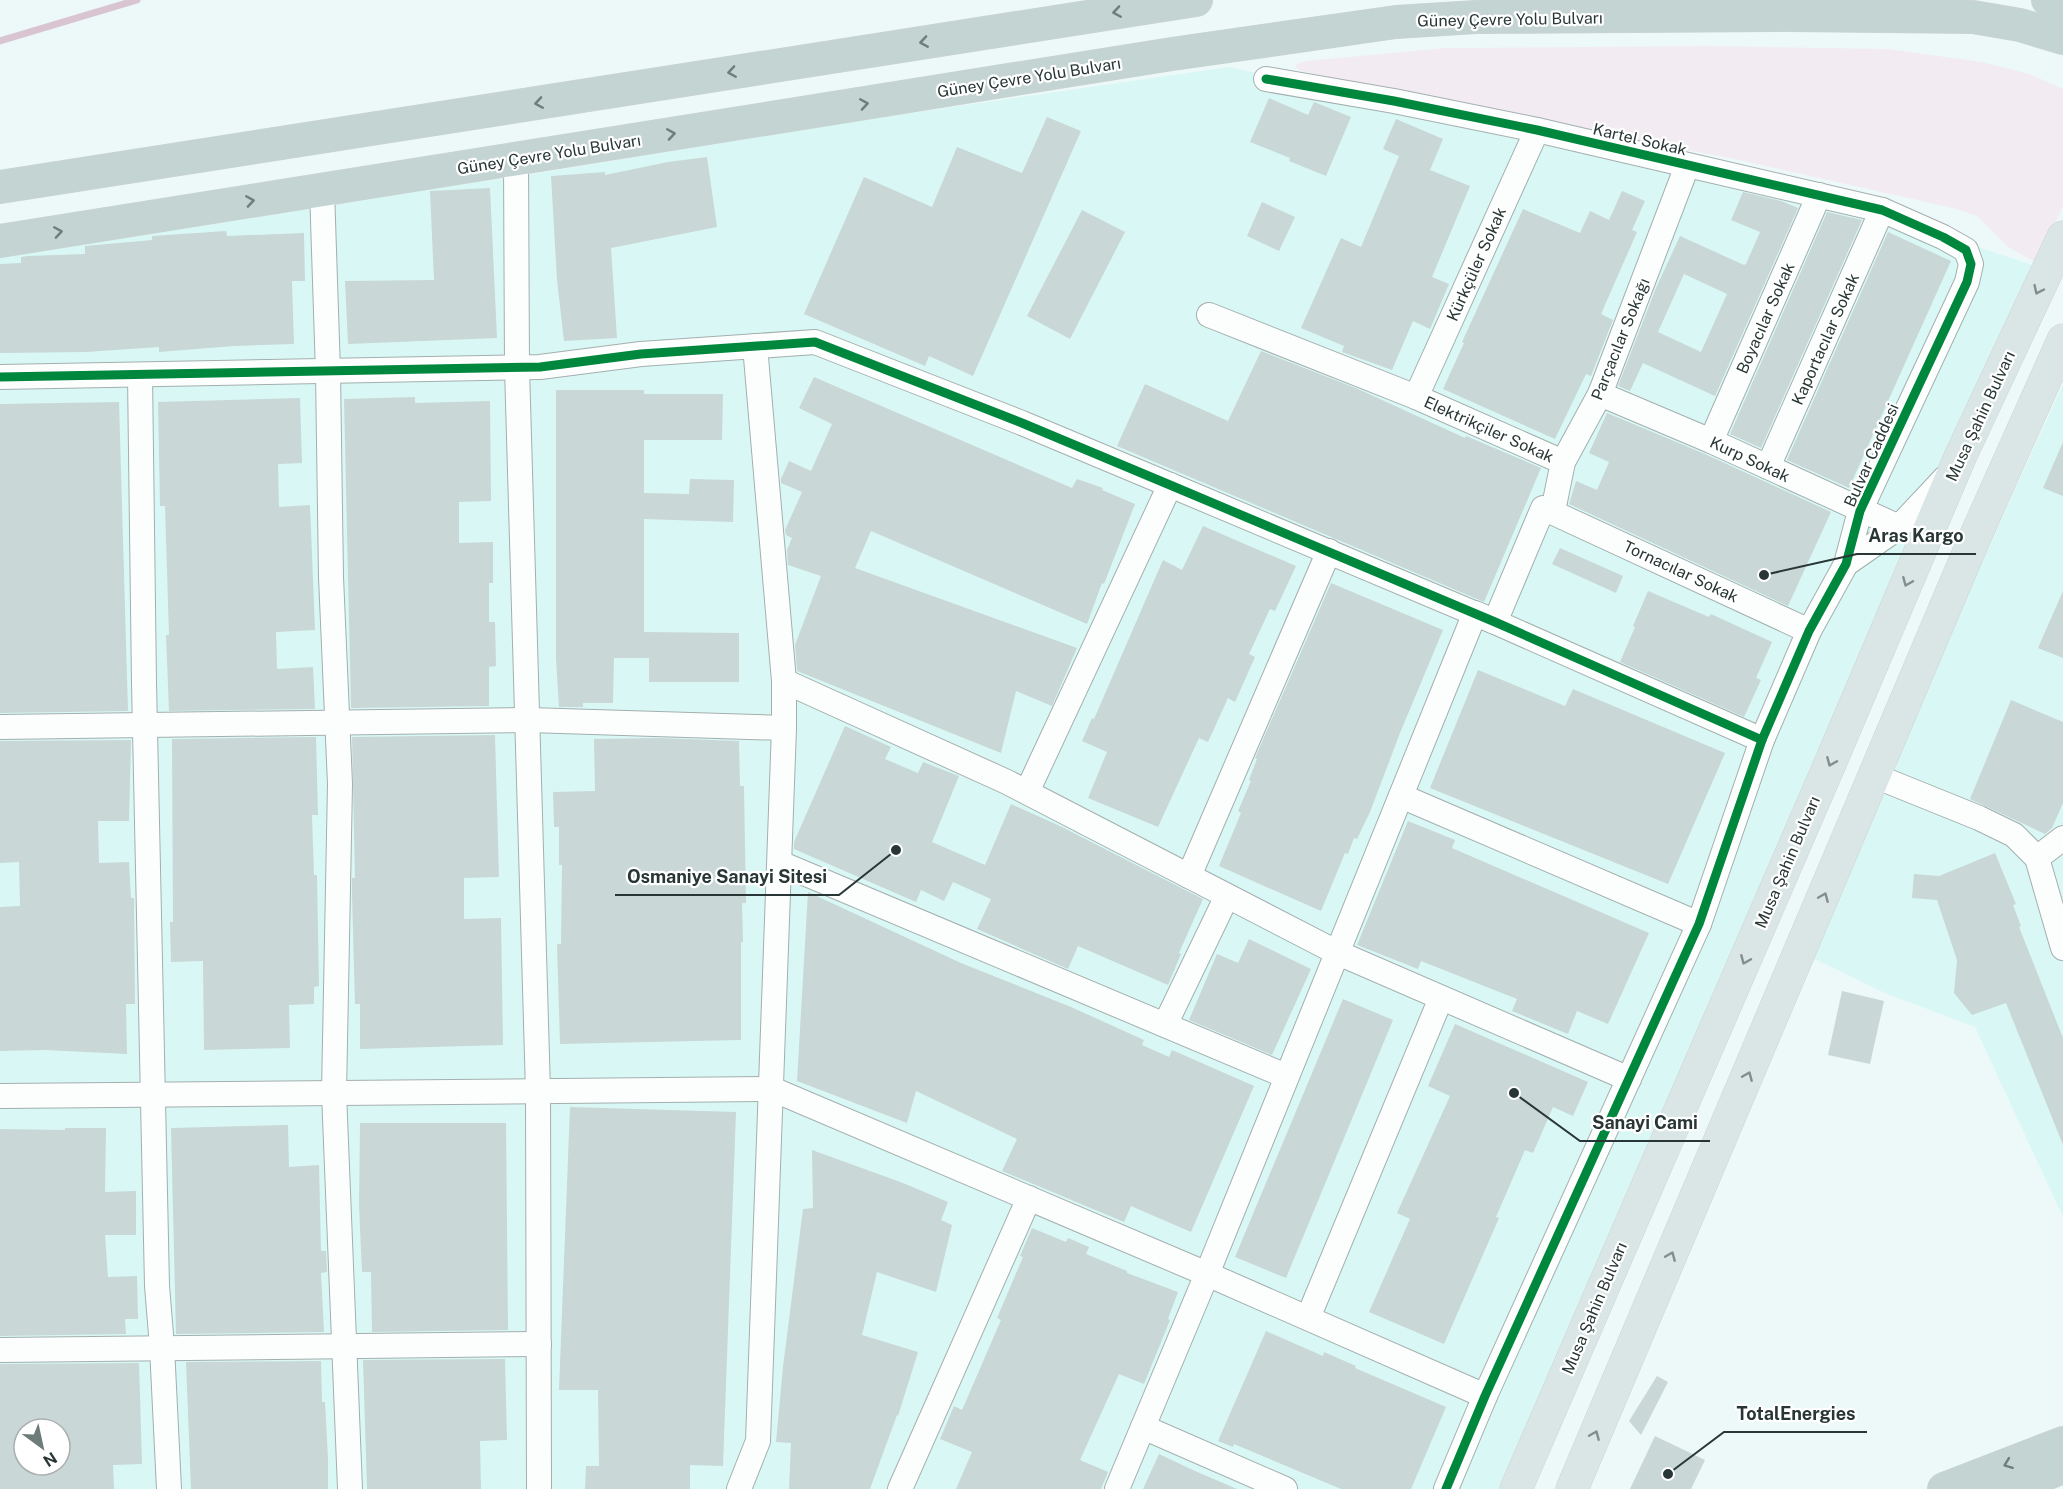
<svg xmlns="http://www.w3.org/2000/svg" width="2063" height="1489" font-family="'Public Sans',sans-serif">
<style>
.built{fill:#d9f8f5;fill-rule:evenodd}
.green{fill:#f2ebf1}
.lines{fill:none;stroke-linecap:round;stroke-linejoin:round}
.stream{stroke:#d9c4d1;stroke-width:7}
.building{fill:#c9d7d6;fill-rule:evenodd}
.minor-casing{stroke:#a3afae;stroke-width:26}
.major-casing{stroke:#ced5d4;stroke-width:33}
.highway-casing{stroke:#ced5d4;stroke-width:34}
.minor{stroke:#fcfefe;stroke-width:24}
.major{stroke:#dae5e5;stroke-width:32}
.highway{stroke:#c3d4d3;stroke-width:33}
.cycleway-casing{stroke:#fff;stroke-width:13}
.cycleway{stroke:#00873e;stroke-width:9}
.oneway{stroke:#6e7e7c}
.oneway2{stroke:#818e8d}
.labels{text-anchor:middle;stroke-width:4.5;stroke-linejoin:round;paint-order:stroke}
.street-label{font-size:16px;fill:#283735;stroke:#fff}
.leader{fill:none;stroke:#283735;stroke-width:2}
.callout-dot{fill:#283735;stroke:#fff;stroke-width:2}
.callout-label{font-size:18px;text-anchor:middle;font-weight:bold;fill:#283735;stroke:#fff;stroke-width:4.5;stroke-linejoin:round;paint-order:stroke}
</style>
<rect width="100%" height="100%" fill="#edf9f8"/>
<!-- built -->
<g class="built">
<path d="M1229,67L1642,161L1848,204L2051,271L1506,1489H0V253L396,189L500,179L612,161L676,147ZM24,1429H60V1465H24Z"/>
<polygon points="2063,384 2063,1217 1975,1027 1885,993 1804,954"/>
</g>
<!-- green -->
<polygon class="green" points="1710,46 1887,49 1982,62 2029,74 2063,89 2063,206 2037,263 2008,247 1977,216 1957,209 1730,158 1600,134 1301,71 1295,67 1297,64 1307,61 1445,48"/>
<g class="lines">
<!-- stream -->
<polyline class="stream" points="0,41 137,0"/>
</g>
<!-- building -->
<g class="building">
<polygon points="1269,98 1308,115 1314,102 1351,117 1326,176 1289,161 1290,158 1250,142"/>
<polygon points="1047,117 1081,131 973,376 929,356 925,366 804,314 864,177 932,207 957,147 1022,173"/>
<polygon points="1396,119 1443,139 1430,170 1470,186 1432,277 1449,284 1430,329 1413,321 1392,370 1342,352 1344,346 1301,328 1341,238 1361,247 1399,156 1383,149"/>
<polygon points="707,157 717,227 611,248 617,338 564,341 557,280 551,176 605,172 605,175 668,162"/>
<polygon points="490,188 497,338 348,344 345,281 434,280 430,191"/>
<polygon points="1622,191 1645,201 1632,230 1637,232 1601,314 1613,320 1591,376 1586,374 1555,439 1443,389 1464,343 1462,342 1523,209 1580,233 1590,211 1609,220"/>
<path d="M1743,192L1781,201L1798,208L1715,396L1643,363L1630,391L1618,386L1656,288L1680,236L1744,265L1746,264L1760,232L1731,220ZM1684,274L1727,294L1701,352L1658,332Z"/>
<polygon points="1262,202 1295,217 1279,251 1247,236"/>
<polygon points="1082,210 1125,232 1070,339 1027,316"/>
<polygon points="1827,212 1862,220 1761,448 1730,434"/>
<polygon points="226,231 227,236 304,233 305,281 292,281 294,344 234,346 159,352 159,347 86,352 0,353 0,264 21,263 21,257 28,256 85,254 85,246 152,240 152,236"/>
<polygon points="1888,232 1951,261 1849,488 1787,460"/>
<polygon points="1261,351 1358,389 1465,438 1466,436 1541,468 1484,602 1117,446 1145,384 1228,421"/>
<polygon points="814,377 1072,488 1077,479 1103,488 1102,490 1135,504 1104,584 1102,583 1087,624 871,531 855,568 1077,648 1052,706 1016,691 1001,753 797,671 795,645 821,576 788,565 787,550 792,538 786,535 785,530 802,492 781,483 781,479 789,461 811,471 832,424 799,408"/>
<polygon points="556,390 644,390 644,394 723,394 722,440 644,440 644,493 689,494 690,479 734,480 733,522 644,519 644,632 739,633 739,682 649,682 649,658 614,658 613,703 583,703 583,707 559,707 556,658"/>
<polygon points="415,397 415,403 490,401 491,501 459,502 459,543 493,542 493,583 489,583 489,622 495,622 496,666 489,667 489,706 351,708 344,399"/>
<polygon points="300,398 302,463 278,464 279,507 310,505 315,630 276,632 277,669 313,667 315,709 169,711 166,635 169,635 165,506 160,506 158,402"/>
<polygon points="119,402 128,711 0,713 0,404"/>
<polygon points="1607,413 1705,454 1831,512 1788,606 1569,504 1576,481 1597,490 1609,462 1589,453"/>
<polygon points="2063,442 2063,496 2043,488"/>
<polygon points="1203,526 1296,566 1275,611 1270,609 1249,654 1255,657 1235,702 1228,698 1208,742 1199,738 1158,827 1088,798 1107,752 1082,741 1092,718 1094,719 1163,560 1182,570"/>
<polygon points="1560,548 1623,576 1616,593 1552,564"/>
<polygon points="1331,583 1443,630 1400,733 1370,812 1357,839 1354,838 1348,854 1345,853 1321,911 1219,866 1241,813 1238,811 1251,781 1249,780 1257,759 1255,758"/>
<polygon points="1648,591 1709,617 1711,614 1772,642 1756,678 1761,680 1744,717 1620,662 1635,627 1633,626"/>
<polygon points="2063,591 2063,658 2038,648"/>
<polygon points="1478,670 1565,706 1573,689 1725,753 1668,884 1430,788"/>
<polygon points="2011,700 2063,722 2063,803 2052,828 2045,834 1970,799"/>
<polygon points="845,726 891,747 885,759 918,773 923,762 959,776 932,842 985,865 1011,804 1060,826 1203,899 1179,953 1181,954 1168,985 1078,946 1068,969 977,929 991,899 953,882 944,901 921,890 916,902 794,849 794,842"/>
<polygon points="495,735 499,877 464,878 464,919 501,918 503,1045 360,1049 360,1004 355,1004 352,895 352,878 355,878 352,737"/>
<polygon points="316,737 318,815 312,815 314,875 317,875 319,986 314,987 314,1004 289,1005 290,1048 204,1050 203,961 171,962 170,922 173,922 172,739"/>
<polygon points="659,738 739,741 740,786 744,786 746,903 742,903 743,942 741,942 741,1040 560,1044 557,944 561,944 562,865 559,865 559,827 554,827 553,792 595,791 594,739"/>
<polygon points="131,740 129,821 98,821 99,863 129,862 131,898 134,898 135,1004 126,1004 127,1054 44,1050 0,1051 0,907 20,906 19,862 0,863 0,741"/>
<polygon points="1408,821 1455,840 1452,848 1649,933 1608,1024 1577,1011 1568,1034 1512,1011 1517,999 1421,961 1418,969 1357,945"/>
<polygon points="1995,853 2016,904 2013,905 2021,926 2019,927 2063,1038 2063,1145 2006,1003 1972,1015 1954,993 1957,960 1937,900 1912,898 1914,874 1939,876"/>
<polygon points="808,892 961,963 1071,1007 1144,1040 1142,1045 1169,1057 1172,1050 1254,1086 1191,1232 1131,1206 1124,1222 1002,1171 1017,1139 916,1091 907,1123 797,1081"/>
<polygon points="1249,939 1311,969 1272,1055 1189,1020 1217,954 1238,963"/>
<polygon points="1842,991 1884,1001 1870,1064 1828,1055"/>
<polygon points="1343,999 1393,1020 1286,1278 1235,1257"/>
<polygon points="1455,1024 1588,1082 1573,1116 1553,1107 1533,1153 1525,1150 1496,1217 1499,1218 1444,1344 1369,1312 1410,1219 1397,1213 1450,1096 1428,1086"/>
<polygon points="570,1107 736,1112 723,1466 690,1465 690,1489 585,1489 586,1466 599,1466 598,1390 559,1390"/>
<polygon points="360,1123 506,1123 508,1330 372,1332 371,1272 362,1272 359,1206"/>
<polygon points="288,1125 289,1167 319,1165 321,1251 326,1251 327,1272 321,1273 324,1332 176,1334 171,1128"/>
<polygon points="65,1128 106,1128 105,1192 136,1191 136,1235 105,1235 108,1277 137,1276 138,1319 125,1319 126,1334 0,1336 0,1129 65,1130"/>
<polygon points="812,1150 903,1183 948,1202 941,1220 952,1225 936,1292 877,1272 862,1335 918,1352 898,1416 897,1415 870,1489 789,1489 791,1443 776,1442 783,1367 803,1209 813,1208"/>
<polygon points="1032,1228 1066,1242 1068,1238 1089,1247 1086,1254 1127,1271 1127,1273 1178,1292 1168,1319 1170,1320 1144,1384 1119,1374 1080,1460 1108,1472 1101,1489 956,1489 972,1452 940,1439 954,1406 962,1410 1001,1320 997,1318 1023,1257 1020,1256"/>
<polygon points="1266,1331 1323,1356 1324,1352 1356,1366 1355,1368 1446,1407 1411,1489 1341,1489 1234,1444 1233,1447 1218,1441"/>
<polygon points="505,1359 507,1440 480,1441 481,1489 367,1489 363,1360"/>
<polygon points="321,1361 322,1402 325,1402 328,1459 328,1489 191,1489 186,1362"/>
<path d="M139,1363L142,1464L113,1465L114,1489H0V1364ZM24,1429H60V1465H24Z"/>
<polygon points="1657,1376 1668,1382 1641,1435 1629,1421"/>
<polygon points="1655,1436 1705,1460 1691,1489 1630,1489"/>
<polygon points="1159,1454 1195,1471 1237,1489 1143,1489"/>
</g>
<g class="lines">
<defs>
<g id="minor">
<polyline points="1266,79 1394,101 1537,130 1882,210 1943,237 1966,250 1971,264 1967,282 1860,511 1846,564 1809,631 1762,740 1699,924 1485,1396 1446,1489"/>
<polyline points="516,159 517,368 538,1091 539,1489"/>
<polyline points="322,190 328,372 331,577 340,784 334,1093 350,1489"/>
<polyline points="1209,315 1416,397 1563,462"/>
<polyline points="140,375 144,683 157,1286 162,1347 169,1489"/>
<polyline points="0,377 540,367 641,354 815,342 1022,423 1170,485 1495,622 1762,740"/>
<polyline points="1600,394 1711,441 1899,527"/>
<polyline points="1416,397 1537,130"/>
<polyline points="1711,441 1819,195"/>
<polyline points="1768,467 1882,210"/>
<polyline points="1553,511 1563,462 1600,394 1687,166"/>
<polyline points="1846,564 1899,527 1945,478"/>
<polyline points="784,681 1007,782 1336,952 1629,1079"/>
<polyline points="0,727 529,720 784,728"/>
<polyline points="1875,776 1979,818 2014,835 2037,858 2063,948"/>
<polyline points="1027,792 1170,485"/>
<polyline points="1401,796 1699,924"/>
<polyline points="2037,858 2063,838"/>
<polyline points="780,863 1286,1076"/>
<polyline points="1189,876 1329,551"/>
<polyline points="1165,1025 1227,896"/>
<polyline points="0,1096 772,1089 1207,1274 1485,1396"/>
<polyline points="1308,1318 1441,998"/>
<polyline points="0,1350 539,1344"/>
<polyline points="1143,1427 1285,1489"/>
<polyline points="739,1489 758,1441 784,728 784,681 755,346"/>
<polyline points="900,1489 1029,1198"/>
<polyline points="1117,1489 1207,1274 1475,613 1495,622 1543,508 1809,631"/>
</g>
<g id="major">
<polyline points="1516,1489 1829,766 1961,455 2063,237"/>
<polyline points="1572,1489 1975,537 2063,340"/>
</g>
<g id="highway">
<polyline points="2048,0 2063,5"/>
<polyline points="0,187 1196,0"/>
<polyline points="0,241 1172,54 1396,22 1476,17 1788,15 1973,17 2020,25 2063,38"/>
<polyline points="1944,1489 2063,1443"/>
<polyline points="2009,1489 2063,1467"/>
</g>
</defs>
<!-- minor casing -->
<use href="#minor" class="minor-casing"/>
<!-- major casing -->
<use href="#major" class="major-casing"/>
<!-- highway casing -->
<use href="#highway" class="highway-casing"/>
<!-- minor -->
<use href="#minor" class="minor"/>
<!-- major -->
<use href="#major" class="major"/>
<!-- highway -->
<use href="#highway" class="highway"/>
<defs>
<g id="cycleway">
<polyline points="1266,79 1394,101 1537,130 1882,210 1943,237 1966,250 1971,264 1967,282 1860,511 1846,564 1809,631 1762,740 1699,924 1485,1396 1446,1489"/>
<polyline points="0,377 540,367 641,354 815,342 1022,423 1170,485 1495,622 1762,740"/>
</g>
</defs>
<!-- cycleway casing -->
<use href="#cycleway" class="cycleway-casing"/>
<!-- cycleway -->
<use href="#cycleway" class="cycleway"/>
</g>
<!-- one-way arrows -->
<defs><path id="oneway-chevron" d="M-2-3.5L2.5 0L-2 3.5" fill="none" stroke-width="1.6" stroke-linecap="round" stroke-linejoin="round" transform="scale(1.5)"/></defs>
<g class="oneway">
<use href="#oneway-chevron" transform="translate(1117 12) rotate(171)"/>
<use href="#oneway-chevron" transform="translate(924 42) rotate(171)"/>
<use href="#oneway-chevron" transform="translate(732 72) rotate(171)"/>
<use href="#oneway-chevron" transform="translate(539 103) rotate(171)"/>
<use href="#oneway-chevron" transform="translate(864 104) rotate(-9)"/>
<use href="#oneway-chevron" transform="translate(671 134) rotate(-9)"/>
<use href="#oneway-chevron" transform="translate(250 201) rotate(-9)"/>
<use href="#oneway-chevron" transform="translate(58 232) rotate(-9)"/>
<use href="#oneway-chevron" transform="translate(2008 1464) rotate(159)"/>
</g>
<g class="oneway2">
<use href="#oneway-chevron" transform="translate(2038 290) rotate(115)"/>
<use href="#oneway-chevron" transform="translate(1907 582) rotate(113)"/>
<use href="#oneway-chevron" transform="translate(1831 762) rotate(113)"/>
<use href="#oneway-chevron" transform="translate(1824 897) rotate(-67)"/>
<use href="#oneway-chevron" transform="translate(1745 960) rotate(113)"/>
<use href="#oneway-chevron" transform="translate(1748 1076) rotate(-67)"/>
<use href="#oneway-chevron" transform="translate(1671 1256) rotate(-67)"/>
<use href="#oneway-chevron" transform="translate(1595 1435) rotate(-67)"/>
</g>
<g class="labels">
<!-- street labels -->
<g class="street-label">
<text transform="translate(1510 19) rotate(-1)" y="6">Güney Çevre Yolu Bulvarı</text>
<text transform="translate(1029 77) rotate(-9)" y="6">Güney Çevre Yolu Bulvarı</text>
<text transform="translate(1640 139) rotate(13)" y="6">Kartel Sokak</text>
<text transform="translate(549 154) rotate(-9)" y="6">Güney Çevre Yolu Bulvarı</text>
<text transform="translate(1476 264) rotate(-66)" y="6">Kürkçüler Sokak</text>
<text transform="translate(1765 318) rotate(-66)" y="6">Boyacılar Sokak</text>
<text transform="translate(1620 339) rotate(-68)" y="6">Parçacılar Sokağı</text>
<text transform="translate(1825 339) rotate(-66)" y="6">Kaportacılar Sokak</text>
<text transform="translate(1980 416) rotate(-65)" y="6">Musa Şahin Bulvarı</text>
<text transform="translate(1489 429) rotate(24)" y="6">Elektrikçiler Sokak</text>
<text transform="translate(1871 455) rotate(-66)" y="6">Bulvar Caddesi</text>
<text transform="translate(1750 459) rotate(25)" y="6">Kurp Sokak</text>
<text transform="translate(1681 571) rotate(25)" y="6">Tornacılar Sokak</text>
<text transform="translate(1787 862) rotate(-67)" y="6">Musa Şahin Bulvarı</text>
<text transform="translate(1594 1308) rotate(-67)" y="6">Musa Şahin Bulvarı</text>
</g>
</g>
<!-- callouts -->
<path class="leader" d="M1764 575L1857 554H1976M896 850L839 895H615M1514 1093L1580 1141H1710M1668 1474L1724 1432H1867"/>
<g class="callout-dot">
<circle cx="1764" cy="575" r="6"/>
<circle cx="896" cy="850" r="6"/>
<circle cx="1514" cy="1093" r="6"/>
<circle cx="1668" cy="1474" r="6"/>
</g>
<g class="callout-label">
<text x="1916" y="542">Aras Kargo</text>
<text x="727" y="883">Osmaniye Sanayi Sitesi</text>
<text x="1645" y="1129">Sanayi Cami</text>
<text x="1796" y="1420">TotalEnergies</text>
</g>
<!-- north arrow -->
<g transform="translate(42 1447) rotate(147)"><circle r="28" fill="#ffffff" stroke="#a9afae" stroke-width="1.5"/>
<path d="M0-4.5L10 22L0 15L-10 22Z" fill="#6d7b79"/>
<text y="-9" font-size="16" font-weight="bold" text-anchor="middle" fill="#283735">N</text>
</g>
</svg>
